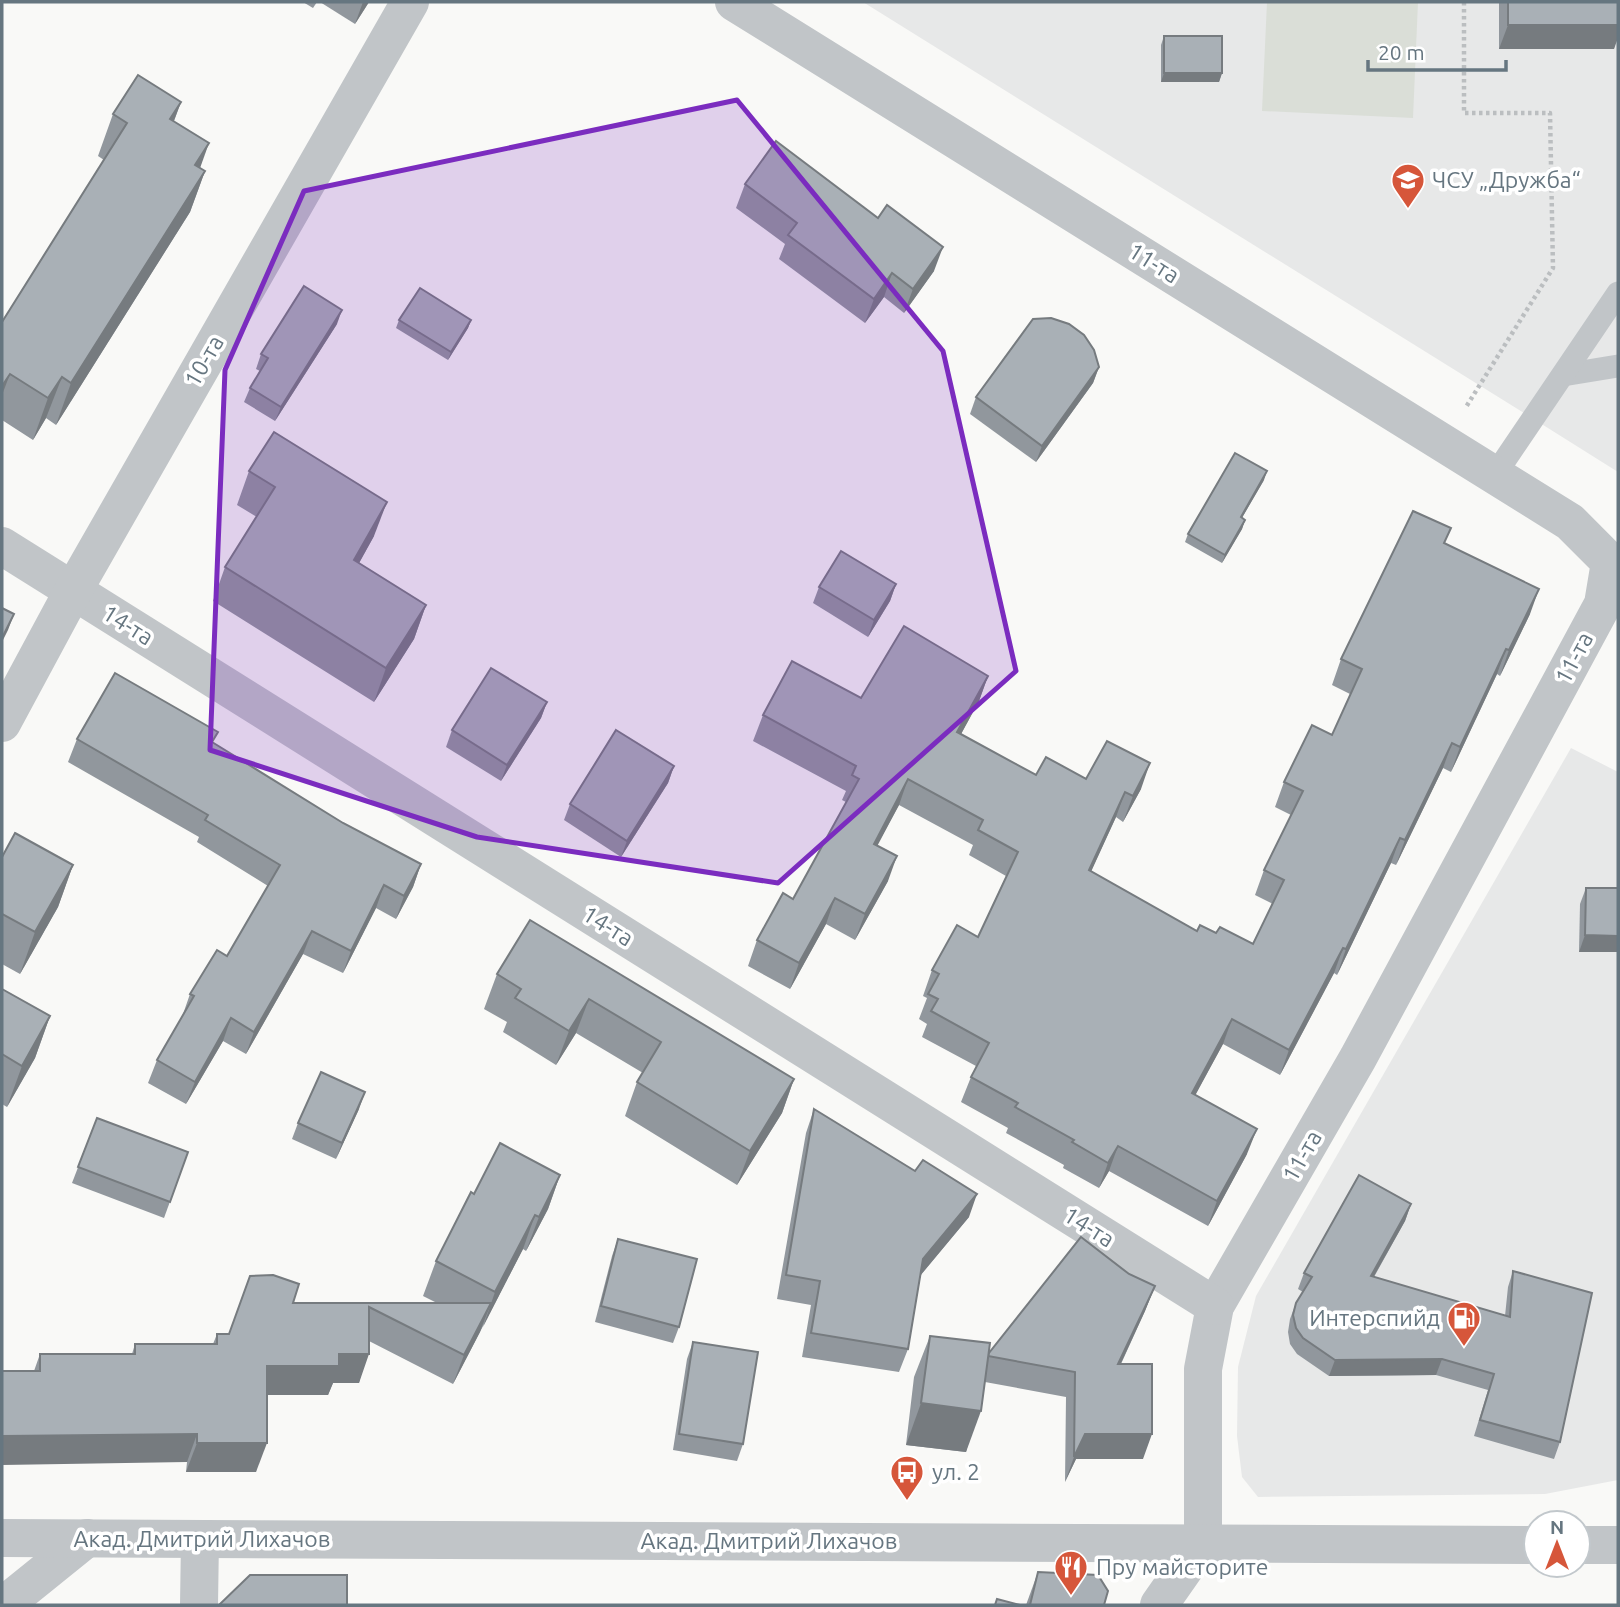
<svg xmlns="http://www.w3.org/2000/svg" width="1620" height="1607" font-family="Ubuntu,sans-serif">
<style>
.built{fill:#e7e8e8}
.green{fill:#daded7}
.lines{fill:none;stroke-linecap:round;stroke-linejoin:round}
.path{stroke:#bbbec0;stroke-width:4.5;stroke-dasharray:3.5 3.5;stroke-linecap:butt}
.service{stroke:#c1c5c8;stroke-width:23}
.minor{stroke:#c1c5c8;stroke-width:38}
.tertiary{stroke:#c1c5c8;stroke-width:38}
.wall{fill:#91979d}
.shaded-wall{fill:#767b7f}
.building{fill:#a9b0b6;stroke:#767b7f;stroke-width:2}
.marked{fill:#7b2cbf;fill-opacity:0.2;stroke:#7b2cbf;stroke-width:5;stroke-linejoin:round}
.labels{text-anchor:middle;stroke-width:7;stroke-linejoin:round;paint-order:stroke}
.poi-label{font-size:23px;fill:#667680;stroke:#fff;text-anchor:start}
.street-label{font-size:23px;fill:#667680;stroke:#fff}
</style>
<rect width="100%" height="100%" fill="#f9f9f7"/>
<!-- built -->
<g class="built">
<polygon points="863,2 1618,2 1618,472 1532,418"/>
<polygon points="1571,748 1618,772 1618,1480 1545,1494 1258,1497 1242,1477 1237,1436 1238,1367 1256,1296"/>
</g>
<!-- green -->
<polygon class="green" points="1267,2 1418,2 1413,118 1262,111"/>
<g class="lines">
<!-- path -->
<polyline class="path" points="1464,2 1464,113 1550,113 1553,268 1466,407"/>
<!-- service -->
<g class="service">
<polyline points="1563,375 1618,366"/>
<polyline points="1494,476 1618,293"/>
</g>
<!-- minor -->
<g class="minor">
<polyline points="734,2 1570,522 1610,562 1603,604 1358,1058 1215,1306 1203,1369 1203,1542 1159,1605"/>
<polyline points="2,546 1215,1306"/>
<polyline points="2,723 73,591 410,2"/>
<polyline points="4,1605 87,1538"/>
<polyline points="199,1605 200,1539"/>
</g>
<!-- tertiary -->
<g class="tertiary">
<polyline points="2,1538 1536,1545"/>
<polyline points="1578,1545 1618,1545"/>
</g>
</g>
<!-- wall -->
<g class="wall">
<polygon points="303,2 317,2 313,8"/>
<polygon points="320,2 369,2 355,24"/>
<polygon points="1499,2 1618,2 1614,49 1499,49"/>
<polygon points="1164,36 1222,73 1219,82 1161,82 1161,45"/>
<polygon points="181,102 174,121 200,168 205,171 190,212 56,425 46,418 33,440 2,420 2,322 104,160 98,156 113,114"/>
<polygon points="745,184 934,271 904,313 884,297 865,323 779,259 785,244 736,208"/>
<polygon points="399,320 471,320 468,328 448,360 396,328"/>
<polygon points="337,324 275,421 244,402 250,388 260,371 256,369 261,354"/>
<polygon points="1099,367 1093,383 1036,462 970,414 976,397"/>
<polygon points="249,471 374,536 359,563 426,605 414,639 374,702 213,601 225,567 257,517 237,505"/>
<polygon points="1264,480 1242,518 1245,520 1242,529 1222,563 1185,542 1188,534"/>
<polygon points="1445,543 1530,614 1500,676 1497,674 1451,772 1443,768 1396,865 1391,863 1337,975 1334,973 1280,1075 1223,1044 1195,1095 1247,1154 1208,1226 1109,1171 1099,1188 1063,1168 1064,1165 1006,1133 1008,1128 961,1102 971,1077 976,1066 922,1037 927,1024 919,1019 927,998 923,996 932,970 978,937 1006,876 969,855 973,845 899,805 877,845 888,881 855,940 826,924 790,989 748,966 757,940 793,899 846,802 842,800 846,791 753,741 763,715 988,676 979,701 961,734 1036,775 1086,779 1141,789 1123,822 1116,817 1091,871 1197,931 1216,933 1253,944 1273,904 1255,895 1264,870 1291,815 1275,807 1284,782 1332,735 1350,694 1332,685 1341,659"/>
<polygon points="896,584 890,601 868,637 813,603 819,587"/>
<polygon points="547,702 541,718 501,781 446,747 452,730"/>
<polygon points="77,739 213,743 343,823 421,864 413,887 396,919 376,908 343,973 303,954 246,1054 223,1041 186,1104 148,1083 157,1060 182,1017 190,994 227,956 268,886 197,842 199,837 68,762"/>
<polygon points="674,766 668,783 621,857 564,820 570,804"/>
<polygon points="2,857 73,865 58,907 20,974 2,964"/>
<polygon points="1586,888 1618,888 1618,952 1579,952 1580,904"/>
<polygon points="530,920 794,1079 782,1113 737,1185 625,1116 637,1082 643,1073 576,1033 556,1065 503,1032 507,1022 484,1009 497,974"/>
<polygon points="2,989 50,1016 35,1058 7,1107 2,1104"/>
<polygon points="359,1109 336,1159 292,1139 298,1123"/>
<polygon points="814,1109 969,1217 920,1276 908,1349 899,1372 802,1357 811,1305 777,1299 806,1133"/>
<polygon points="97,1118 188,1152 164,1218 72,1183"/>
<polygon points="560,1175 548,1209 526,1251 523,1249 453,1384 369,1341 359,1383 333,1383 328,1395 267,1395 256,1472 186,1472 187,1462 34,1371 40,1354 132,1354 135,1344 213,1344 217,1334 229,1334 293,1303 437,1303 423,1296 436,1261 474,1194"/>
<polygon points="1411,1204 1405,1221 1374,1277 1505,1316 1508,1287 1513,1271 1560,1442 1554,1459 1474,1436 1488,1390 1436,1375 1329,1376 1297,1354 1290,1344 1288,1332 1290,1319 1296,1303 1303,1292 1298,1289 1304,1273"/>
<polygon points="618,1239 679,1327 673,1343 595,1322 612,1256"/>
<polygon points="1129,1274 1155,1286 1145,1311 1121,1364 1143,1459 1076,1459 1065,1482 1066,1397 985,1382 966,1452 906,1445 914,1377 930,1336 989,1353"/>
<polygon points="693,1342 743,1444 737,1461 673,1450 687,1359"/>
<polygon points="1038,1572 1104,1605 1026,1605"/>
</g>
<!-- shaded-wall -->
<g class="shaded-wall">
<polygon points="363,2 369,2 355,24"/>
<polygon points="1508,25 1618,25 1618,38 1614,49 1499,49"/>
<polygon points="1164,73 1222,73 1219,82 1161,82"/>
<polygon points="181,102 165,144 170,119"/>
<polygon points="209,143 194,185 195,165"/>
<polygon points="205,171 190,212 56,425 71,383"/>
<polygon points="943,247 934,271 904,313 913,289"/>
<polygon points="892,273 884,297 865,323 874,299"/>
<polygon points="342,310 337,324 275,421 281,407"/>
<polygon points="471,320 468,328 448,360 451,352"/>
<polygon points="1099,367 1093,383 1036,462 1042,446"/>
<polygon points="10,374 2,395 2,386"/>
<polygon points="62,377 46,418 33,440 48,398"/>
<polygon points="1267,471 1264,480 1237,526 1241,517"/>
<polygon points="387,502 374,536 342,594 354,560"/>
<polygon points="1245,520 1242,529 1222,563 1225,555"/>
<polygon points="896,584 890,601 868,637 874,620"/>
<polygon points="1539,589 1530,614 1500,676 1509,650"/>
<polygon points="426,605 414,639 374,702 386,668"/>
<polygon points="14,614 8,630 2,642 2,638"/>
<polygon points="1506,649 1497,674 1451,772 1460,747"/>
<polygon points="988,676 979,701 948,758 957,732"/>
<polygon points="547,702 541,718 501,781 507,765"/>
<polygon points="1452,743 1443,768 1396,865 1405,840"/>
<polygon points="1150,763 1141,789 1123,822 1133,796"/>
<polygon points="674,766 668,783 621,857 627,841"/>
<polygon points="908,779 899,805 865,869 874,844"/>
<polygon points="1125,792 1116,817 1080,896 1089,870"/>
<polygon points="1400,838 1391,863 1337,975 1346,949"/>
<polygon points="897,856 888,881 855,940 865,914"/>
<polygon points="421,864 413,887 396,919 404,896"/>
<polygon points="73,865 58,907 20,974 35,932"/>
<polygon points="384,885 376,908 343,973 351,951"/>
<polygon points="835,898 826,924 790,989 799,963"/>
<polygon points="312,931 303,954 246,1054 254,1032"/>
<polygon points="1585,935 1618,936 1618,952 1579,952"/>
<polygon points="1343,948 1334,973 1280,1075 1289,1050"/>
<polygon points="589,999 576,1033 556,1065 569,1031"/>
<polygon points="50,1016 35,1058 7,1107 22,1066"/>
<polygon points="231,1018 223,1041 186,1104 195,1082"/>
<polygon points="1232,1019 1223,1044 1183,1118 1192,1093"/>
<polygon points="794,1079 782,1113 737,1185 750,1151"/>
<polygon points="365,1092 359,1109 336,1159 342,1143"/>
<polygon points="1257,1129 1247,1154 1208,1226 1217,1201"/>
<polygon points="1118,1146 1109,1171 1099,1188 1108,1163"/>
<polygon points="560,1175 548,1209 526,1251 539,1217"/>
<polygon points="977,1194 969,1217 914,1283 923,1259"/>
<polygon points="1411,1204 1405,1221 1365,1292 1371,1276"/>
<polygon points="535,1215 523,1249 483,1327 495,1292"/>
<polygon points="1155,1286 1145,1311 1109,1389 1118,1364"/>
<polygon points="491,1303 480,1332 453,1384 464,1355"/>
<polygon points="339,1354 369,1354 359,1383 333,1383 328,1395 256,1395 267,1366"/>
<polygon points="1442,1359 1436,1375 1329,1376 1335,1360"/>
<polygon points="921,1403 981,1411 966,1452 906,1445"/>
<polygon points="197,1434 187,1462 2,1465 2,1442 4,1436"/>
<polygon points="1085,1434 1152,1434 1143,1459 1076,1459 1065,1482 1074,1457"/>
<polygon points="197,1443 267,1443 256,1472 186,1472"/>
</g>
<!-- building -->
<g class="building">
<rect x="1508" y="2" width="110" height="23"/>
<rect x="1164" y="36" width="58" height="37"/>
<polygon points="138,75 181,102 170,119 209,143 195,165 205,171 71,383 62,377 48,398 10,374 2,386 2,322 127,123 113,114"/>
<polygon points="776,141 878,218 887,205 943,247 913,289 892,273 874,299 788,235 797,223 745,184"/>
<polygon points="304,286 342,310 281,407 250,388 268,358 261,354"/>
<polygon points="420,288 471,320 451,352 399,320"/>
<polygon points="1051,318 1069,324 1084,335 1094,350 1099,367 1042,446 976,397 1033,319"/>
<polygon points="274,432 387,502 354,560 426,605 386,668 225,567 275,487 249,471"/>
<polygon points="1235,453 1267,471 1241,517 1245,520 1225,555 1188,534"/>
<polygon points="1413,511 1451,528 1444,543 1539,589 1509,650 1506,649 1460,747 1452,743 1405,840 1400,838 1346,949 1343,948 1289,1050 1232,1019 1192,1093 1257,1129 1217,1201 1118,1146 1108,1163 1072,1142 1074,1140 1015,1107 1018,1103 971,1077 989,1043 931,1011 938,999 928,994 939,974 932,970 957,925 978,937 1018,852 978,830 983,820 908,779 874,844 897,856 865,914 835,898 799,963 757,940 783,893 793,899 859,779 852,775 856,766 763,715 792,661 861,698 904,626 988,676 957,732 1036,775 1046,757 1086,779 1107,741 1150,763 1133,796 1125,792 1089,870 1197,931 1200,925 1216,933 1220,927 1253,944 1284,880 1264,870 1303,791 1284,782 1312,725 1332,735 1362,669 1341,659"/>
<polygon points="841,551 896,584 874,620 819,587"/>
<polygon points="2,608 14,614 2,638"/>
<polygon points="491,668 547,702 507,765 452,730"/>
<polygon points="115,673 218,732 212,742 343,823 421,864 404,896 384,885 351,951 312,931 254,1032 231,1018 195,1082 157,1060 194,996 190,994 217,950 227,956 280,865 205,820 208,815 77,739"/>
<polygon points="616,730 674,766 627,841 570,804"/>
<polygon points="15,833 73,865 35,932 2,914 2,857"/>
<polygon points="1586,888 1618,888 1618,936 1585,935"/>
<polygon points="530,920 794,1079 750,1151 637,1082 661,1042 589,999 569,1031 515,998 521,989 497,974"/>
<polygon points="2,989 50,1016 22,1066 2,1054"/>
<polygon points="321,1072 365,1092 342,1143 298,1123"/>
<polygon points="814,1109 915,1171 923,1160 977,1194 923,1259 908,1349 811,1333 820,1281 786,1275"/>
<polygon points="97,1118 188,1152 170,1202 78,1167"/>
<polygon points="500,1143 560,1175 539,1217 535,1215 495,1292 436,1261 471,1192 474,1194"/>
<polygon points="1359,1175 1411,1204 1371,1276 1510,1317 1513,1271 1592,1293 1560,1442 1480,1420 1494,1374 1442,1359 1335,1360 1303,1338 1296,1328 1293,1315 1296,1303 1312,1277 1304,1273"/>
<polygon points="1081,1237 1129,1274 1155,1286 1118,1364 1152,1364 1152,1434 1085,1434 1074,1457 1075,1372 988,1356 989,1353"/>
<polygon points="618,1239 697,1259 679,1327 601,1306"/>
<polygon points="273,1275 299,1284 293,1303 491,1303 464,1355 369,1307 369,1354 339,1354 339,1366 267,1366 267,1443 197,1443 197,1434 4,1436 4,1442 2,1442 2,1371 40,1371 40,1354 135,1354 135,1344 217,1344 217,1334 229,1334 250,1276"/>
<polygon points="930,1336 990,1343 981,1411 921,1403"/>
<polygon points="693,1342 758,1352 743,1444 679,1434"/>
<polygon points="1038,1572 1098,1575 1108,1591 1104,1605 1030,1605"/>
<polygon points="250,1575 347,1575 347,1605 219,1605"/>
<polygon points="997,1599 1020,1605 995,1605"/>
</g>
<!-- marked area -->
<path class="marked" d="M737,100L943,351L1016,671L778,883L477,837L210,750L225,370L304,191Z"/>
<!-- icons -->
<defs>
<symbol id="school-pin" viewBox="-11 -11 22 30"><path d="M0 17L-7.5 6A9.5 9.5 0 1 1 7.5 6Z" fill="#d6563a" stroke="#fff"/><path d="M0-5L7-2L0 1L-7-2ZM-4 1L0 2.5L4 1V4Q0 6-4 4Z" fill="#fff"/></symbol>
<symbol id="fuel-pin" viewBox="-11 -11 22 30"><path d="M0 17L-7.5 6A9.5 9.5 0 1 1 7.5 6Z" fill="#d6563a" stroke="#fff"/><path d="M-5.5-6h7V0h2V4h1.3V-2.5L3-4.5l.8-.8L6-3V5H2.5V1h-1V6h-7ZM-4.2-4.7v3.2H.2V-4.7Z" fill="#fff"/></symbol>
<symbol id="bus-pin" viewBox="-11 -11 22 30"><path d="M0 17L-7.5 6A9.5 9.5 0 1 1 7.5 6Z" fill="#d6563a" stroke="#fff"/><path d="M-5-6H5V4H4V6H2V4H-2V6H-4V4H-5ZM-3.5-4V0h7V-4ZM-3.5 1.2v1.5H-2V1.2ZM2 1.2v1.5H3.5V1.2Z" fill="#fff"/></symbol>
<symbol id="restaurant-pin" viewBox="-11 -11 22 30"><path d="M0 17L-7.5 6A9.5 9.5 0 1 1 7.5 6Z" fill="#d6563a" stroke="#fff"/><path d="M-5-6h1v4h1v-4h1v4h1v-4h1v5L-1.5 .5V6h-2V.5L-5-1ZM5-6V6H3V1.5H1.5Q1.5-4 5-6Z" fill="#fff"/></symbol>
</defs>
<g fill-rule="evenodd">
<use href="#school-pin" x="1389" y="161" width="38" height="52"/>
<use href="#fuel-pin" x="1445" y="1299" width="38" height="52"/>
<use href="#bus-pin" x="888" y="1453" width="38" height="52"/>
<use href="#restaurant-pin" x="1052" y="1548" width="38" height="52"/>
</g>
<g class="labels">
<!-- poi labels -->
<g class="poi-label">
<text x="1432" y="188">ЧСУ „Дружба“</text>
<text x="1440" y="1326" text-anchor="end">Интерспийд</text>
<text x="932" y="1480">ул. 2</text>
<text x="1096" y="1575">Пру майсторите</text>
</g>
<!-- street labels -->
<g class="street-label">
<text transform="translate(1154 263) rotate(32)" y="8">11-та</text>
<text transform="translate(204 361) rotate(-60)" y="8">10-та</text>
<text transform="translate(128 625) rotate(32)" y="8">14-та</text>
<text transform="translate(1574 658) rotate(-62)" y="8">11-та</text>
<text transform="translate(608 926) rotate(32)" y="8">14-та</text>
<text transform="translate(1302 1156) rotate(-60)" y="8">11-та</text>
<text transform="translate(1089 1227) rotate(32)" y="8">14-та</text>
<text x="202" y="1547">Акад. Дмитрий Лихачов</text>
<text x="769" y="1549">Акад. Дмитрий Лихачов</text>
</g>
</g>
<!-- border -->
<rect width="1620" height="1607" fill="none" stroke="#667680" stroke-width="7"/>
<!-- north arrow -->
<g transform="translate(1557 1544)"><circle r="33" fill="#ffffff" stroke="#c2c8cc" stroke-width="2"/>
<path d="M0-5L12 26L0 18L-12 26Z" fill="#d6563a"/>
<text y="-10" font-size="19" font-weight="bold" text-anchor="middle" fill="#667680">N</text>
</g>
<!-- scale -->
<path d="M1368 60v10h138v-10" fill="none" stroke="#667680" stroke-width="3.5"/>
<text x="1378" y="60" font-size="21" fill="#667680" stroke="#ffffff" stroke-width="5" paint-order="stroke">20 m</text>
</svg>
